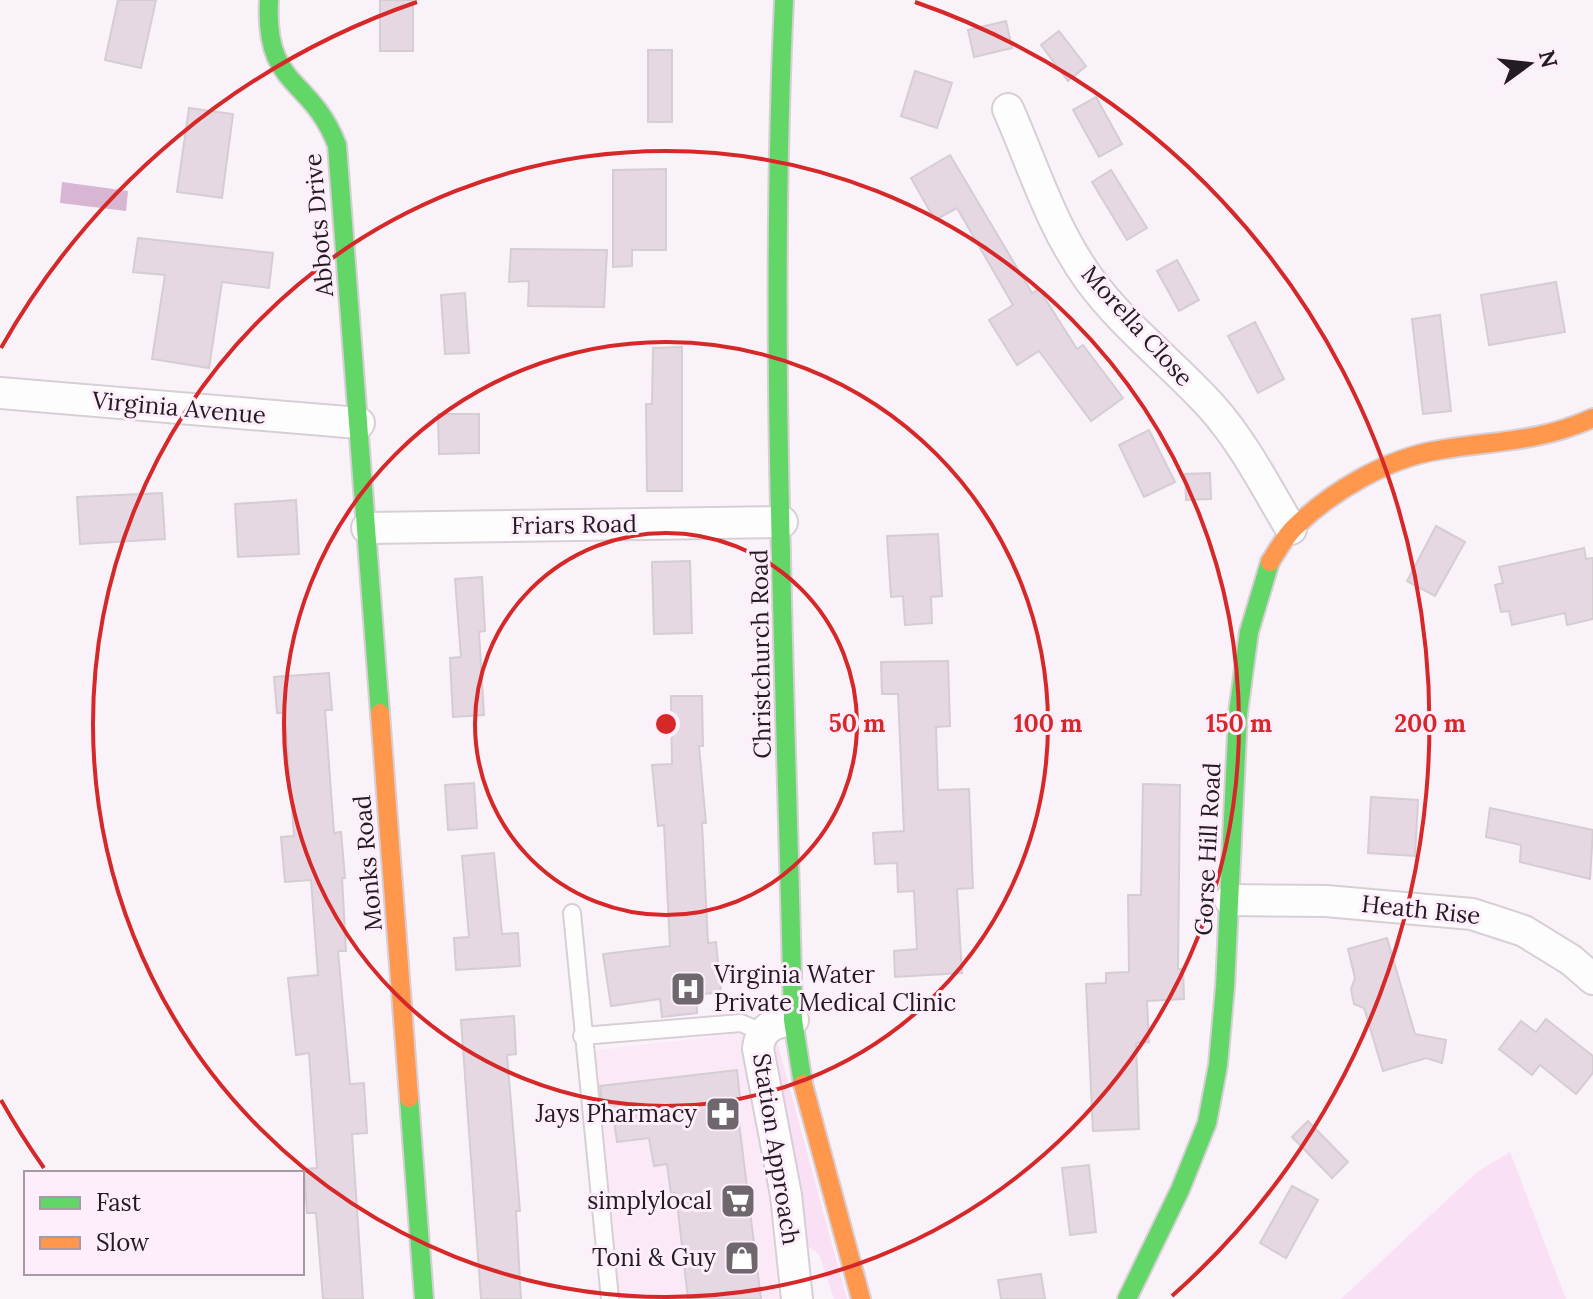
<svg xmlns="http://www.w3.org/2000/svg" width="1593" height="1299" font-family="Lora,serif">
<style>
.built{fill:#fbe9f7}
.green{fill:#f9e0f5}
.water{fill:#d8b5d2}
.building{fill:#e5d8e3;stroke:#d4cdd2;stroke-width:2}
.lines{fill:none;stroke-linecap:round;stroke-linejoin:round}
.lane-casing{stroke:#d7cfd5;stroke-width:20}
.street-casing{stroke:#d7cfd5;stroke-width:34}
.fast-casing{stroke:#d7cfd5;stroke-width:22}
.slow-casing{stroke:#d7cfd5;stroke-width:22}
.lane{stroke:#fefdfe;stroke-width:16}
.street{stroke:#fefdfe;stroke-width:30}
.fast{stroke:#63d668;stroke-width:18}
.slow{stroke:#ff974d;stroke-width:18}
.ring{fill:none;stroke:#d62828;stroke-width:4}
.labels{text-anchor:middle;stroke-width:6;stroke-linejoin:round;paint-order:stroke}
.street-label{font-size:24px;fill:#231c22;stroke:#feeefb}
.poi-label{font-size:24px;fill:#231c22;stroke:#feeefb;text-anchor:end}
.centre{fill:#d62828;stroke:#feeefb;stroke-width:4}
.ring-label{font-size:24px;text-anchor:middle;font-weight:bold;fill:#d62828;stroke:#feeefb;stroke-width:6;stroke-linejoin:round;paint-order:stroke}
</style>
<rect width="100%" height="100%" fill="#faf2f9"/>
<!-- built -->
<polygon class="built" points="749,1032 793,1299 618,1299 591,1051"/>
<!-- green -->
<g class="green">
<polygon points="776,1038 847,1299 834,1299 819,1254 805,1244 773,1040"/>
<polygon points="1510,1152 1566,1299 1341,1299 1477,1172"/>
</g>
<!-- water -->
<polygon class="water" points="62,182 128,191 126,211 60,203"/>
<!-- building -->
<g class="building">
<polygon points="118,0 156,0 141,68 105,60"/>
<rect x="380" y="0" width="33" height="51"/>
<polygon points="1006,21 1012,48 974,57 968,30"/>
<polygon points="1059,31 1086,66 1068,81 1041,45"/>
<rect x="648" y="50" width="24" height="72"/>
<polygon points="915,71 952,83 937,128 901,116"/>
<polygon points="1096,97 1122,144 1099,157 1073,110"/>
<polygon points="189,108 233,114 222,198 177,192"/>
<polygon points="950,155 1032,293 1039,289 1077,349 1083,345 1123,398 1091,421 1039,351 1017,365 989,320 1013,305 957,208 935,220 911,178"/>
<polygon points="666,169 666,250 632,250 632,266 613,267 613,170"/>
<polygon points="1111,170 1147,228 1127,240 1092,182"/>
<polygon points="138,238 273,253 269,288 222,282 209,368 152,359 165,275 133,272"/>
<polygon points="511,249 607,250 604,307 528,306 529,281 509,282"/>
<polygon points="1177,260 1199,300 1179,311 1157,271"/>
<polygon points="1556,282 1565,332 1489,345 1481,295"/>
<polygon points="465,293 469,353 445,354 441,295"/>
<polygon points="1440,315 1451,411 1423,414 1412,319"/>
<polygon points="1255,322 1284,379 1258,393 1228,336"/>
<polygon points="682,347 682,491 647,491 646,404 652,404 653,348"/>
<polygon points="438,414 479,414 479,453 439,454"/>
<polygon points="1149,430 1175,482 1144,497 1119,445"/>
<polygon points="1210,473 1211,499 1186,500 1185,474"/>
<polygon points="162,493 165,539 80,544 77,497"/>
<polygon points="296,500 299,554 238,557 235,504"/>
<polygon points="1436,526 1465,542 1435,596 1407,581"/>
<polygon points="938,534 942,596 931,597 932,623 905,625 903,596 891,597 887,536"/>
<polygon points="1584,548 1586,559 1593,558 1593,619 1567,625 1565,613 1512,625 1509,611 1501,612 1495,585 1503,583 1499,567"/>
<polygon points="690,561 692,633 654,634 652,562"/>
<polygon points="482,577 485,631 479,632 484,715 453,717 450,658 461,657 455,579"/>
<polygon points="948,661 950,726 936,727 938,790 969,789 973,888 957,889 962,973 895,977 894,951 917,949 914,891 898,892 897,863 875,864 873,833 904,831 898,694 882,694 881,662"/>
<polygon points="329,673 332,710 325,710 334,833 341,832 345,878 342,878 346,951 338,951 350,1084 364,1083 367,1133 352,1134 363,1299 323,1299 316,1213 307,1213 304,1169 317,1168 309,1053 296,1055 288,978 318,975 311,880 285,882 281,837 294,836 285,713 277,713 274,677"/>
<polygon points="671,696 702,696 703,746 699,746 706,823 702,823 708,943 716,942 721,992 696,995 697,1013 662,1017 660,999 611,1006 603,954 670,946 664,825 658,826 652,765 672,764"/>
<polygon points="474,783 477,828 448,830 445,785"/>
<polygon points="1143,784 1180,785 1178,969 1183,969 1184,999 1147,1001 1149,1042 1136,1043 1139,1129 1093,1131 1086,984 1106,983 1106,973 1129,972 1128,895 1141,895"/>
<polygon points="1371,797 1418,800 1415,856 1368,853"/>
<polygon points="1490,808 1593,830 1590,879 1520,862 1521,845 1486,837"/>
<polygon points="494,853 502,934 518,933 520,966 456,970 454,938 469,937 462,856"/>
<polygon points="1387,938 1415,1034 1446,1040 1442,1063 1426,1058 1383,1071 1364,1008 1354,1004 1351,989 1355,978 1348,949"/>
<polygon points="514,1016 516,1054 507,1055 520,1211 516,1211 521,1299 481,1299 461,1020"/>
<polygon points="1546,1019 1593,1056 1593,1073 1576,1094 1540,1065 1532,1075 1499,1049 1521,1021 1536,1032"/>
<polygon points="737,1070 740,1098 736,1099 761,1299 688,1299 676,1193 671,1194 667,1164 654,1166 649,1138 617,1142 613,1114 603,1115 600,1086"/>
<polygon points="1308,1121 1348,1162 1332,1178 1292,1137"/>
<polygon points="1089,1165 1096,1232 1070,1235 1062,1168"/>
<polygon points="1292,1186 1318,1200 1286,1258 1260,1243"/>
<polygon points="1041,1274 1045,1299 1001,1299 998,1280"/>
</g>
<g class="lines">
<defs>
<g id="lane">
<polyline points="572,913 610,1299"/>
<polyline points="582,1036 741,1023 764,1033"/>
</g>
<g id="street">
<path d="M1008,109C1034,168 1051,226 1089,279C1124,327 1172,363 1211,406C1244,443 1266,487 1291,529"/>
<polyline points="0,393 359,423"/>
<polyline points="367,528 782,522"/>
<polyline points="1230,900 1326,901 1472,914 1524,931 1571,960 1593,979"/>
<path d="M793,1020C774,1022 760,1028 758,1049L786,1195L797,1299"/>
</g>
<g id="fast">
<path d="M269,0C264,89 310,75 337,145L380,713"/>
<path d="M784,0C768,339 786,681 793,1020L803,1084"/>
<polyline points="409,1098 424,1299"/>
<polyline points="1127,1299 1180,1190 1207,1123 1218,1065 1225,987 1238,713 1249,632 1270,562"/>
</g>
<g id="slow">
<path d="M1270,562C1278,550 1285,536 1295,527C1332,491 1388,458 1439,450C1497,440 1537,443 1593,418"/>
<polyline points="380,713 409,1098"/>
<polyline points="803,1084 861,1299"/>
</g>
</defs>
<!-- lane casing -->
<use href="#lane" class="lane-casing"/>
<!-- street casing -->
<use href="#street" class="street-casing"/>
<!-- fast casing -->
<use href="#fast" class="fast-casing"/>
<!-- slow casing -->
<use href="#slow" class="slow-casing"/>
<!-- lane -->
<use href="#lane" class="lane"/>
<!-- street -->
<use href="#street" class="street"/>
<!-- fast -->
<use href="#fast" class="fast"/>
<!-- slow -->
<use href="#slow" class="slow"/>
</g>
<!-- distance rings -->
<g class="ring">
<circle cx="666" cy="724" r="191"/>
<circle cx="666" cy="724" r="382"/>
<circle cx="666" cy="724" r="573"/>
<path d="M44 1168A764 764 0 0 1 1 1100M1 348A764 764 0 0 1 417 2M915 2A764 764 0 0 1 1172 1296"/>
</g>
<!-- icons -->
<defs>
<symbol id="hospital-square" viewBox="-11 -11 22 22"><rect x="-9" y="-9" width="18" height="18" rx="4" fill="#6e676d" stroke="#feeefb"/><path d="M-5-5h3v3.5h4V-5h3V5h-3V1.5h-4V5h-3Z" fill="#fff"/></symbol>
<symbol id="pharmacy-square" viewBox="-11 -11 22 22"><rect x="-9" y="-9" width="18" height="18" rx="4" fill="#6e676d" stroke="#feeefb"/><path d="M-2-6h4v4h4v4h-4v4h-4v-4h-4v-4h4Z" fill="#fff"/></symbol>
<symbol id="supermarket-square" viewBox="-11 -11 22 22"><rect x="-9" y="-9" width="18" height="18" rx="4" fill="#6e676d" stroke="#feeefb"/><path d="M-6-5.5h2.5l.6 2H6L4.5 2H-2.5L-4.4-4H-6ZM-1.5 3.2a1.3 1.3 0 1 0 .1 0ZM3 3.2a1.3 1.3 0 1 0 .1 0Z" fill="#fff"/></symbol>
<symbol id="shop-square" viewBox="-11 -11 22 22"><rect x="-9" y="-9" width="18" height="18" rx="4" fill="#6e676d" stroke="#feeefb"/><path d="M-5-2.5h2.3a2.7 3.5 0 0 1 5.4 0H5L5.5 6h-11ZM-1.5-2.5h3a1.5 2.3 0 0 0-3 0Z" fill="#fff"/></symbol>
</defs>
<g fill-rule="evenodd">
<use href="#hospital-square" x="668" y="969" width="40" height="40"/>
<use href="#pharmacy-square" x="703" y="1094" width="40" height="40"/>
<use href="#supermarket-square" x="718" y="1181" width="40" height="40"/>
<use href="#shop-square" x="722" y="1238" width="40" height="40"/>
</g>
<g class="labels">
<!-- street labels -->
<g class="street-label">
<text transform="translate(319 225) rotate(-95)" y="8">Abbots Drive</text>
<text transform="translate(1137 326) rotate(48)" y="8">Morella Close</text>
<text transform="translate(179 408) rotate(5)" y="8">Virginia Avenue</text>
<text transform="translate(574 525) rotate(-1)" y="8">Friars Road</text>
<text transform="translate(761 654) rotate(-91)" y="8">Christchurch Road</text>
<text transform="translate(1208 849) rotate(-87)" y="8">Gorse Hill Road</text>
<text transform="translate(368 863) rotate(-95)" y="8">Monks Road</text>
<text transform="translate(1421 910) rotate(6)" y="8">Heath Rise</text>
<text transform="translate(776 1149) rotate(81)" y="8">Station Approach</text>
</g>
<!-- poi labels -->
<g class="poi-label">
<text x="714" y="983" text-anchor="start">Virginia Water<tspan x="714" dy="28">Private Medical Clinic</tspan></text>
<text x="697" y="1122">Jays Pharmacy</text>
<text x="712" y="1209">simplylocal</text>
<text x="716" y="1266">Toni &amp; Guy</text>
</g>
</g>
<circle cx="666" cy="724" r="12" class="centre"/>
<g class="ring-label">
<text x="857" y="732">50 m</text>
<text x="1048" y="732">100 m</text>
<text x="1239" y="732">150 m</text>
<text x="1430" y="732">200 m</text>
</g>
<!-- legend -->
<rect x="24" y="1171" width="280" height="104" fill="#feeefb" stroke="#a69aa4" stroke-width="2"/>
<rect x="40" y="1197" width="40" height="12" fill="#63d668" stroke="#a69aa4" stroke-width="2"/>
<text x="96" y="1211" font-size="24" fill="#231c22">Fast</text>
<rect x="40" y="1237" width="40" height="12" fill="#ff974d" stroke="#a69aa4" stroke-width="2"/>
<text x="96" y="1251" font-size="24" fill="#231c22">Slow</text>
<!-- north arrow -->
<g transform="translate(1529 64) rotate(75)" stroke="#feeefb" stroke-width="6" paint-order="stroke">
<path d="M0-6L14 30L0 20L-14 30Z" fill="#231c22"/>
<text y="-12" font-size="22" font-weight="bold" text-anchor="middle" fill="#231c22">N</text>
</g>
</svg>
